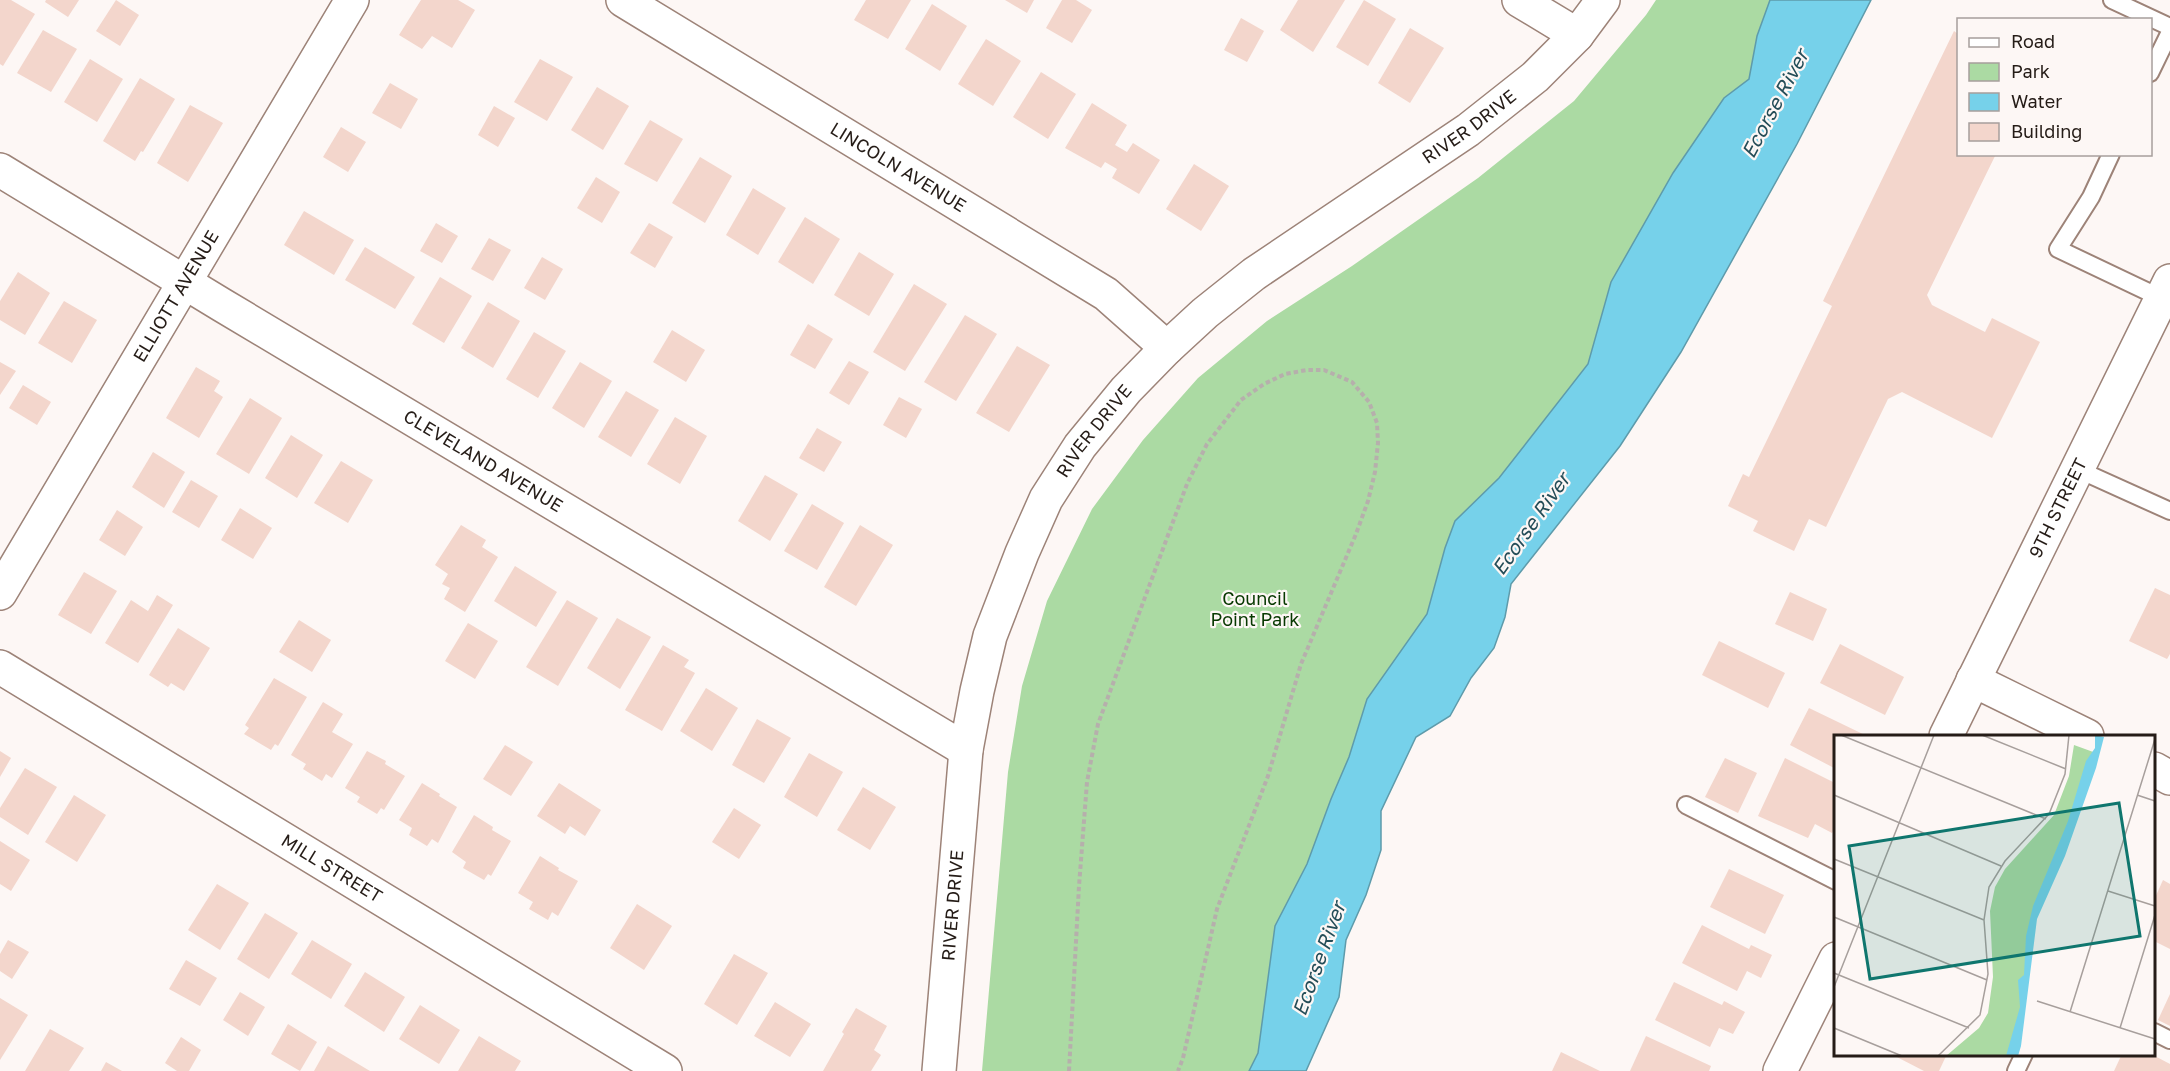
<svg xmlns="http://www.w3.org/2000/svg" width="2170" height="1071" font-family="'Golos Text',sans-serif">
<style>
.green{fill:#abdaa3}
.water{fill:#76d1ea;stroke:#5e9bab;stroke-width:1.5}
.building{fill:#f3d6cc}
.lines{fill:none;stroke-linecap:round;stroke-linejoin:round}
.lane-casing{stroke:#9d8378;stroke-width:20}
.street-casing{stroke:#9d8378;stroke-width:36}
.secondary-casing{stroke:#9d8378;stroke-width:36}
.path{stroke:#b6afac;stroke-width:4;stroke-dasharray:4.5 3;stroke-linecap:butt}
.lane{stroke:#fff;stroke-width:16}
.street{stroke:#fff;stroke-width:33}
.secondary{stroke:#fff;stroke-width:33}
.labels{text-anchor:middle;stroke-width:4.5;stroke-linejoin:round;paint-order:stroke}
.street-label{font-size:18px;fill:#251c17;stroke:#fdf7f5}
.park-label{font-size:18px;fill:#073900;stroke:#fdf7f5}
.water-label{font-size:20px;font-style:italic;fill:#244d58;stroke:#fdf7f5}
.inset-road{fill:none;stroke:#a79f9c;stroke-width:1.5}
.view{fill:#0f766e;fill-opacity:0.15;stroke:#0f766e;stroke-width:3}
.inset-edge{fill:none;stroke:#251c17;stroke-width:3}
</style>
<rect width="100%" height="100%" fill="#fdf7f5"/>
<!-- green -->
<polygon class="green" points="1656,0 1831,0 1388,767 1279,1071 982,1071 1008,772 1022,686 1047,601 1092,509 1143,440 1198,378 1267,321 1352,266 1478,178 1574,101 1646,15"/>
<!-- water -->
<polygon class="water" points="1770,0 1871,0 1797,144 1681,352 1620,446 1511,584 1505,617 1494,648 1471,678 1450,716 1416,737 1381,811 1381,850 1366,895 1346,940 1339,997 1306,1071 1249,1071 1258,1053 1275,926 1307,864 1331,799 1349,757 1367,699 1427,614 1445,548 1455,521 1499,478 1588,364 1611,282 1673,173 1724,98 1749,79 1757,36"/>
<!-- building -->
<g class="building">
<polygon points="0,0 11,0 35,14 3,66 0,64"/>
<polygon points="46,0 79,0 68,17 45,2"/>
<polygon points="116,0 139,15 120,46 96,31"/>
<polygon points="421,0 458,0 475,10 452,48 432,36 422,49 399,35"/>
<polygon points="866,0 911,0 888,39 854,20"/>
<polygon points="1005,0 1034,0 1027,13"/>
<polygon points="1062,0 1076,0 1092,10 1072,43 1046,28"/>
<polygon points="1298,0 1345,0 1313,52 1280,30"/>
<polygon points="1364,0 1396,19 1368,66 1336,47"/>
<polygon points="932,4 967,26 940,71 905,49"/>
<polygon points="1241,18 1264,31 1247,62 1224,50"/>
<polygon points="1410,28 1444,48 1410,103 1378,83"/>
<polygon points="43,30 77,49 51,92 17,73"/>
<polygon points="1954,31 1958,34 1958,154 1996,154 1927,295 1932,305 1985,332 1992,318 2040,342 1992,438 1902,392 1888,399 1826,527 1809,519 1794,551 1753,531 1758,521 1728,506 1743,474 1749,477 1832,306 1823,301"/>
<polygon points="986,39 1021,61 993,106 958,84"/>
<polygon points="90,59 123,79 97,122 64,102"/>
<polygon points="540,59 573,77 547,121 514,102"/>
<polygon points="1041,72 1076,94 1048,139 1013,117"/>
<polygon points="140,78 175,99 143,152 141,151 135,161 103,141"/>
<polygon points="390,83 418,99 401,129 372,113"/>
<polygon points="597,87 629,106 603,150 571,130"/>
<polygon points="1092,103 1127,125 1115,145 1127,152 1133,143 1160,160 1139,194 1112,178 1117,169 1105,162 1101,168 1065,148"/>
<polygon points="190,105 223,123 188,182 157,163"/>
<polygon points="494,106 515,118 498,147 478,135"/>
<polygon points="650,120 683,139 657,182 624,164"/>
<polygon points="341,127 366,142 348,172 323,157"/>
<polygon points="700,157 732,176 705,223 672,203"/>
<polygon points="1194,164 1229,186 1201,231 1166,209"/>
<polygon points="596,177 620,192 602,223 577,208"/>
<polygon points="753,188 786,208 758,255 726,235"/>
<polygon points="304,211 354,240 334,275 284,245"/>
<polygon points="805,217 840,239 813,284 778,262"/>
<polygon points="436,223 458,236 442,263 420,251"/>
<polygon points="649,223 673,237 655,268 630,253"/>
<polygon points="489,238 511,250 493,281 471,269"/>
<polygon points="365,247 415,277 395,309 345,280"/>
<polygon points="859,252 894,274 869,316 834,295"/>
<polygon points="542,257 563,269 545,300 524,288"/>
<polygon points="18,272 50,293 25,335 0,320 0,301"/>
<polygon points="440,277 472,296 444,343 412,324"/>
<polygon points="914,284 947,304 905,371 873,352"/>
<polygon points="64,301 97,320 72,363 38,343"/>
<polygon points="488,302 520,321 493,368 461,348"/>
<polygon points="965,315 997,334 956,401 924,382"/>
<polygon points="808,324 833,339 815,369 790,355"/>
<polygon points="672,330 705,350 686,382 653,362"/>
<polygon points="534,332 566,351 538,398 506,379"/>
<polygon points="1017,346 1050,365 1009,432 976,413"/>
<polygon points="849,361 869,372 849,405 829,393"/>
<polygon points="0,362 16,371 0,395"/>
<polygon points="580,362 612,381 584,428 552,408"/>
<polygon points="196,367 220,381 214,391 223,397 199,438 166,418"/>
<polygon points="23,385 51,402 37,425 9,408"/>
<polygon points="626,391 659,410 631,457 598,437"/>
<polygon points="899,397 922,409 906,438 883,425"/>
<polygon points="250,398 282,418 249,474 216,454"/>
<polygon points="675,417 707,436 680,484 647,464"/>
<polygon points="817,428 842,442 824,472 799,458"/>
<polygon points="291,435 323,455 297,498 265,478"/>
<polygon points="153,452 185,472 164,508 132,487"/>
<polygon points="341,461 373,480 348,523 314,503"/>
<polygon points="765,475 798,494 770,541 738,521"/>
<polygon points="191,480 218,496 199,528 172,512"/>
<polygon points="812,504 844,523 817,570 784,551"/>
<polygon points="240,508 272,528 253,559 221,540"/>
<polygon points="117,510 143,527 125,556 99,540"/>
<polygon points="461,525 486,540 482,547 498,557 465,612 444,599 450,588 442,584 448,574 435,565"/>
<polygon points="860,525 893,545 856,606 824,587"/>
<polygon points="515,566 557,592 536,627 494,601"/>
<polygon points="84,572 117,591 91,634 58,615"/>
<polygon points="2155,588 2170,595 2170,654 2167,659 2129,641"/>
<polygon points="1790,592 1827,609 1813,641 1775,624"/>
<polygon points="157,595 173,605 138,663 105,643 131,600 148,611"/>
<polygon points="567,600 598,618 558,686 526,667"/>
<polygon points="617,618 651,637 620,689 587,668"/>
<polygon points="299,620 331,640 312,672 279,652"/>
<polygon points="468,623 498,641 475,679 445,661"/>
<polygon points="178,628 210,648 184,691 171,683 168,687 149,675"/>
<polygon points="1719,641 1785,673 1768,708 1702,675"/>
<polygon points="1840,644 1904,677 1885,715 1820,683"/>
<polygon points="663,645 689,660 684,667 695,673 662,731 625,710"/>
<polygon points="274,678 307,697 278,746 275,744 271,750 244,734 249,728 245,725"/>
<polygon points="706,688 738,708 712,751 680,731"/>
<polygon points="323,702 343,714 332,732 353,744 332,778 326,774 322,781 303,769 306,764 291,755"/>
<polygon points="1809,708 1867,736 1836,736 1836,769 1790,745"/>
<polygon points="757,719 791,738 764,783 732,765"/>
<polygon points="505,745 533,762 511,796 483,779"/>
<polygon points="0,751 11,758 0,777"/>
<polygon points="367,751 386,761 385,764 405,776 384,810 381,808 377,814 357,802 360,797 345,788"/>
<polygon points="809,753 843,772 817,817 784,797"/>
<polygon points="1725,758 1757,773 1738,813 1705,797"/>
<polygon points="1785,758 1833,782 1836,776 1836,826 1832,833 1815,824 1808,838 1758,816"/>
<polygon points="25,768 57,787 28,835 0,817 0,808"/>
<polygon points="422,783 440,794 439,796 457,807 438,843 432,839 427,846 409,835 412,828 399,820"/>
<polygon points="559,783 601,810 585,836 570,826 565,834 537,816"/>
<polygon points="863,787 896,807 870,850 837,830"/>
<polygon points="74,795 106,815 77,862 45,842"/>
<polygon points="734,808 761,825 739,859 712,842"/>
<polygon points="474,815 493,827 492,830 511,841 491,876 488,874 484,880 463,868 466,862 452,852"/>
<polygon points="0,841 30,860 11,891 0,884"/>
<polygon points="540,856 559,868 558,870 578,881 558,916 552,912 548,920 529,909 533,902 518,893"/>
<polygon points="1729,869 1784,895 1765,934 1710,907"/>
<polygon points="2163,880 2170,884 2170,949 2154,941 2154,900"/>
<polygon points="217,884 249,903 220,950 188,930"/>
<polygon points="637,904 672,926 644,970 610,948"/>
<polygon points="265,913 298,933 269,979 237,959"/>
<polygon points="1702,925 1749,949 1751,945 1772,955 1761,978 1747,971 1737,991 1682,963"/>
<polygon points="8,940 29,952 12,979 0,971 0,954"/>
<polygon points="312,940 352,964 331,999 291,974"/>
<polygon points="734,954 768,973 737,1025 704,1004"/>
<polygon points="186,960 217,978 200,1006 169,989"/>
<polygon points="365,972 405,997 384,1032 344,1006"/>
<polygon points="1674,982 1722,1005 1724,1001 1745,1012 1733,1034 1719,1028 1710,1047 1655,1020"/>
<polygon points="240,992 265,1007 248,1036 223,1020"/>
<polygon points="2170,994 2170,1026 2158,1020"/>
<polygon points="0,998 28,1015 0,1060"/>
<polygon points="775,1002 811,1024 790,1057 754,1036"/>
<polygon points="420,1005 460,1030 439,1064 399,1039"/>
<polygon points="856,1008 887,1026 874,1050 881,1055 871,1071 823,1071 844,1034 842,1032"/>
<polygon points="288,1024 317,1042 300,1071 271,1054"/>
<polygon points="50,1029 84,1048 69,1071 25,1071"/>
<polygon points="479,1036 521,1061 515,1071 458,1071"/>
<polygon points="1646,1036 1711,1066 1709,1071 1630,1071"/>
<polygon points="181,1037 201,1050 189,1071 177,1071 165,1063"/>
<polygon points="328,1046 370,1071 314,1071"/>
<polygon points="1561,1052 1600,1071 1552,1071"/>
<polygon points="1891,1054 1947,1054 1939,1071 1924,1071"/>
<polygon points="2122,1054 2151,1054 2170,1064 2170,1071 2114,1071"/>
<polygon points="106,1062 122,1071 101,1071"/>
</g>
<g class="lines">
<defs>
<g id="lane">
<polyline points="2112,0 2170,27"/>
<polyline points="2150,73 2170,32"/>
<polyline points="2111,154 2091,197 2058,249 2161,298"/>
<polyline points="2077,469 2170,511"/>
<polyline points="1686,805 1836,881"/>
<polyline points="2154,1032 2170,1040"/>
<polyline points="2016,1071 2024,1054"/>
</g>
<g id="street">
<path id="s1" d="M623,0L1106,294L1167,348"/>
<polyline points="1519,0 1577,35"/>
<path id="s2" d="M0,170L222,305L966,750"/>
<path id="s3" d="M0,593L352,0"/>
<path id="s4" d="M0,667L665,1071"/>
<polyline points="1973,680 2087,736"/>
<path id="s5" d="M1946,736L2170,281"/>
<polyline points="2154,769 2170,778"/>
<polyline points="1780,1071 1836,959"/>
</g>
<g id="secondary">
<path id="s6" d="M939,1071L966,750L977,691L990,636L1022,553L1046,499L1080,446L1126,390L1167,348L1205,313L1254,274L1468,130L1535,77L1577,35L1603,0"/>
</g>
</defs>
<!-- lane casing -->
<use href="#lane" class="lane-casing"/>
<!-- street casing -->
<use href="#street" class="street-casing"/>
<!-- secondary casing -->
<use href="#secondary" class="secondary-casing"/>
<!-- path -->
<polyline class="path" points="1069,1071 1079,886 1087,782 1098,724 1187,484 1207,444 1241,400 1264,384 1285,374 1307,370 1324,370 1352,382 1369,402 1377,423 1378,443 1375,472 1368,501 1356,534 1301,664 1268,776 1217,909 1183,1058 1178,1071"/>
<!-- lane -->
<use href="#lane" class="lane"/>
<!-- street -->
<use href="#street" class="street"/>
<!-- secondary -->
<use href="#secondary" class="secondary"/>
</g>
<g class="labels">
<!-- street labels -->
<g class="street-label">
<text dy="6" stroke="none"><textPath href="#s6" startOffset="1156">RIVER DRIVE</textPath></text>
<text dy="6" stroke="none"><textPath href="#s1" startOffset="322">LINCOLN AVENUE</textPath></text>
<text dy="6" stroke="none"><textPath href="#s3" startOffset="345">ELLIOTT AVENUE</textPath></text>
<text dy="6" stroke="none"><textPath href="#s6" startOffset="670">RIVER DRIVE</textPath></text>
<text dy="6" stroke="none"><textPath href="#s2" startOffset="564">CLEVELAND AVENUE</textPath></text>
<text dy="6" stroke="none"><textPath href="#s5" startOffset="254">9TH STREET</textPath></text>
<text dy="6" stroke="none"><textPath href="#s4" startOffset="388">MILL STREET</textPath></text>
<text dy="6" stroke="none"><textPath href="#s6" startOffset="166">RIVER DRIVE</textPath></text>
</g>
<!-- park labels -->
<g class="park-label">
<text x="1255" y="605">Council<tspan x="1255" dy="21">Point Park</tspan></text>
</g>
<!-- water labels -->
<g class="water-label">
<text transform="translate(1775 104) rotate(-62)" y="7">Ecorse River</text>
<text transform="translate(1531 524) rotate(-55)" y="7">Ecorse River</text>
<text transform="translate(1319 959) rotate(-70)" y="7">Ecorse River</text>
</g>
</g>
<!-- overview -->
<g transform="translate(1834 735)">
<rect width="321" height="321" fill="#fdf7f5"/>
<path d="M240,10L262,18L203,179L179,321H112L145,293L154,278L159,242L156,176L161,152L171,134L220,80L235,41Z" fill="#abdaa3"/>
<path d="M261,0L270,2L262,33L231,121L203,184L187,311L184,321H172L186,272L184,245L190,240L192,201L199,171L234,86L252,26L261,13Z" fill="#76d1ea"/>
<path class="inset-road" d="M7,0L212,84M148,0L232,34M0,60L167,131M303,60L321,66M0,124L150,185M274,156L321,171M0,182L153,245M0,238L135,293M0,252L100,0M203,266L321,304M236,277L321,4M0,293L68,321M286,293L321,180M104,321L146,280L154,239L150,185L155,152L171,126L215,79L231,39L235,0"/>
<path class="view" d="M285,68L306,201L36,244L15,111Z"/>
<rect width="321" height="321" class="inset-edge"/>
</g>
<!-- legend -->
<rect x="1957" y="18" width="195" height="138" fill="#fdf7f5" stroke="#a79f9c" stroke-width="1.5"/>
<rect x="1969" y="38" width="30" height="9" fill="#ffffff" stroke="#a79f9c" stroke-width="1.5"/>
<text x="2011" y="48" font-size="18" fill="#251c17">Road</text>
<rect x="1969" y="63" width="30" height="18" fill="#abdaa3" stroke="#a79f9c" stroke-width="1.5"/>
<text x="2011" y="78" font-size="18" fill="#251c17">Park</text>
<rect x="1969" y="93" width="30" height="18" fill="#76d1ea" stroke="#a79f9c" stroke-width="1.5"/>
<text x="2011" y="108" font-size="18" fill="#251c17">Water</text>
<rect x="1969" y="123" width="30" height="18" fill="#f3d6cc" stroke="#a79f9c" stroke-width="1.5"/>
<text x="2011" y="138" font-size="18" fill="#251c17">Building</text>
</svg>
